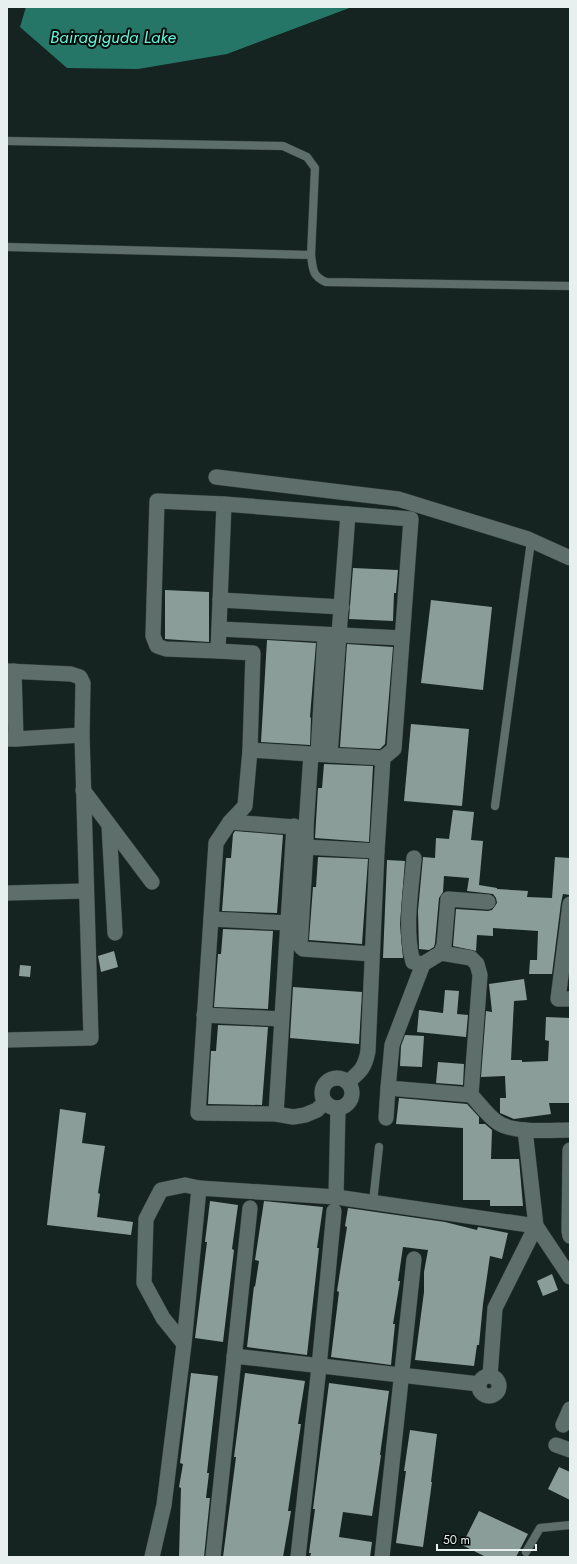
<svg xmlns="http://www.w3.org/2000/svg" width="577" height="1564" font-family="Jost,sans-serif">
<style>
.water{fill:#267668}
.building{fill:#8b9d99}
.lines{fill:none;stroke-linecap:round;stroke-linejoin:round}
.lane-casing{stroke:#343f3c;stroke-width:9}
.street-casing{stroke:#343f3c;stroke-width:16}
.lane{stroke:#5e6f6b;stroke-width:8}
.street{stroke:#5e6f6b;stroke-width:15}
.labels{text-anchor:middle;stroke-width:4;stroke-linejoin:round;paint-order:stroke}
.water-label{font-size:17px;font-style:italic;fill:#63f4d9;stroke:#060c0a}
</style>
<rect width="100%" height="100%" fill="#152421"/>
<!-- water -->
<polygon class="water" points="26,7 352,7 227,54 138,69 67,68 20,27"/>
<!-- building -->
<g class="building">
<polygon points="353,568 398,570 396,593 394,593 393,621 349,619"/>
<polygon points="165,590 209,592 209,642 165,639"/>
<polygon points="431,600 492,607 483,690 421,683"/>
<polygon points="267,640 316,643 310,717 311,718 310,745 261,742"/>
<polygon points="347,644 393,647 385,744 380,749 340,747"/>
<polygon points="411,724 469,729 462,806 404,801"/>
<polygon points="324,764 373,766 369,842 315,838 318,788 322,788"/>
<polygon points="453,810 474,812 471,840 483,841 479,885 497,888 497,889 528,891 527,897 552,898 555,857 570,858 570,895 563,894 561,903 552,974 529,974 530,960 537,960 538,931 493,928 493,936 477,935 476,951 453,946 456,909 488,911 492,910 497,903 496,898 493,894 467,891 469,878 444,876 443,892 439,898 435,943 434,947 429,950 419,949 418,911 423,857 435,858 436,838 449,839"/>
<polygon points="235,831 283,835 277,913 222,911 226,858 231,858 233,834"/>
<polygon points="318,857 368,859 362,944 309,940 313,887 316,887"/>
<polygon points="387,860 405,861 400,924 403,958 383,958"/>
<polygon points="223,929 273,931 268,1009 214,1007 218,954 221,954"/>
<polygon points="114,951 118,967 101,972 98,956"/>
<polygon points="20,965 31,966 30,977 19,976"/>
<polygon points="524,979 527,1000 514,1001 511,1060 522,1060 522,1062 548,1061 549,1041 545,1040 546,1017 570,1018 570,1103 549,1103 551,1114 514,1119 500,1113 500,1098 506,1098 505,1076 481,1077 486,1011 492,1012 489,984"/>
<polygon points="293,987 362,992 359,1044 290,1038"/>
<polygon points="445,990 459,991 457,1014 468,1015 466,1037 417,1032 419,1010 443,1013"/>
<polygon points="218,1025 268,1027 262,1105 208,1104 211,1051 216,1051"/>
<polygon points="405,1035 424,1036 422,1067 400,1066 401,1046"/>
<polygon points="438,1062 464,1064 463,1085 436,1083"/>
<polygon points="399,1098 467,1104 479,1117 479,1124 485,1124 492,1130 491,1159 519,1159 523,1206 490,1206 490,1200 463,1200 463,1128 396,1124"/>
<polygon points="60,1109 86,1113 82,1143 105,1146 98,1193 100,1194 97,1217 133,1222 131,1235 47,1225"/>
<polygon points="210,1201 238,1205 232,1249 234,1250 223,1342 195,1338 207,1242 205,1242"/>
<polygon points="264,1201 323,1207 317,1248 319,1248 307,1355 247,1347 254,1286 255,1287 259,1261 255,1260"/>
<polygon points="348,1208 445,1222 477,1230 478,1227 508,1233 502,1259 490,1256 483,1304 479,1345 477,1345 474,1366 415,1360 424,1292 424,1272 428,1250 403,1247 398,1281 400,1281 393,1324 395,1324 391,1365 331,1357 339,1292 337,1291 347,1227 345,1226"/>
<polygon points="552,1274 558,1290 543,1296 537,1281"/>
<polygon points="191,1373 218,1376 207,1473 209,1473 206,1498 210,1498 204,1557 179,1557 181,1488 179,1487 183,1464 180,1463"/>
<polygon points="245,1373 305,1381 298,1424 301,1424 288,1511 291,1511 283,1557 223,1557 236,1457 234,1457"/>
<polygon points="329,1383 389,1391 380,1455 381,1455 378,1476 372,1516 343,1512 339,1537 372,1542 370,1557 310,1557 311,1553 309,1553 315,1509 313,1509"/>
<polygon points="410,1430 437,1434 431,1482 432,1482 423,1547 396,1543 406,1471 404,1471"/>
<polygon points="559,1467 570,1472 570,1500 548,1489"/>
<polygon points="479,1511 528,1534 516,1557 486,1557 462,1545"/>
</g>
<g class="lines">
<defs>
<g id="lane">
<polyline points="7,141 283,146 307,157 315,168 311,255"/>
<path d="M7,247L311,255C313,269 312,276 326,282L570,286"/>
<polyline points="495,806 531,541"/>
<polyline points="373,1202 379,1147"/>
<polyline points="526,1552 540,1528 570,1525"/>
</g>
<g id="street">
<polyline points="216,477 398,499 528,539 570,558"/>
<polyline points="224,504 218,651 253,653 250,750"/>
<polyline points="220,600 342,607"/>
<polyline points="219,629 402,638"/>
<path d="M218,651L166,649L157,646L153,636L157,501L224,504L411,519L394,749L383,758L377,851L368,1051C365,1068 360,1072 348,1082"/>
<polyline points="7,671 71,674 80,677 83,683 82,735 91,1038 7,1040"/>
<polyline points="7,739 16,739 14,671"/>
<polyline points="16,739 82,735"/>
<polyline points="311,754 250,750 245,806 230,822 216,843 198,1113 276,1114 293,1117 305,1115 317,1110 325,1102"/>
<polyline points="318,754 325,635"/>
<polyline points="330,755 383,758"/>
<polyline points="83,790 152,882"/>
<polyline points="230,822 306,828 306,847 377,851"/>
<polyline points="109,825 115,933"/>
<polyline points="306,828 311,754 330,755 348,514"/>
<polyline points="306,847 300,946 303,949 372,954"/>
<path d="M414,858C411,891 404,931 413,962L423,964"/>
<polyline points="7,893 86,891"/>
<polyline points="570,904 558,999 570,999"/>
<polyline points="211,919 288,923"/>
<path d="M441,953L471,958L477,964L480,975L471,1095C479,1103 487,1115 497,1122C514,1134 550,1130 570,1130"/>
<polyline points="204,1015 281,1019"/>
<circle cx="337" cy="1093" r="15"/>
<polyline points="471,1095 388,1088 392,1045 423,964 441,953 444,945 448,899 488,902"/>
<polyline points="276,1114 294,826"/>
<polyline points="386,1118 388,1088"/>
<polyline points="525,1130 536,1226 570,1277"/>
<polyline points="570,1150 569,1231 570,1236"/>
<polyline points="199,1188 336,1197 536,1226 495,1308 490,1376"/>
<polyline points="336,1197 338,1108"/>
<polyline points="234,1356 479,1384"/>
<circle cx="489" cy="1386" r="10"/>
<polyline points="563,1425 570,1409"/>
<polyline points="556,1445 570,1450"/>
<polyline points="152,1557 164,1505 184,1344 199,1188 185,1185 161,1190 146,1219 144,1283 163,1318 184,1344"/>
<polyline points="213,1557 250,1208"/>
<polyline points="298,1557 319,1367 334,1211"/>
<polyline points="382,1557 414,1259"/>
</g>
</defs>
<!-- lane casing -->
<use href="#lane" class="lane-casing"/>
<!-- street casing -->
<use href="#street" class="street-casing"/>
<!-- lane -->
<use href="#lane" class="lane"/>
<!-- street -->
<use href="#street" class="street"/>
</g>
<g class="labels">
<!-- water labels -->
<g class="water-label">
<text x="113" y="43">Bairagiguda Lake</text>
</g>
</g>
<!-- border -->
<rect width="577" height="1564" fill="none" stroke="#e7f0ee" stroke-width="16"/>
<!-- scale -->
<path d="M437 1544v6h99v-6" fill="none" stroke="#e7f0ee" stroke-width="2"/>
<text x="443" y="1544" font-size="12" fill="#e7f0ee" stroke="#060c0a" stroke-width="3" paint-order="stroke">50 m</text>
</svg>
